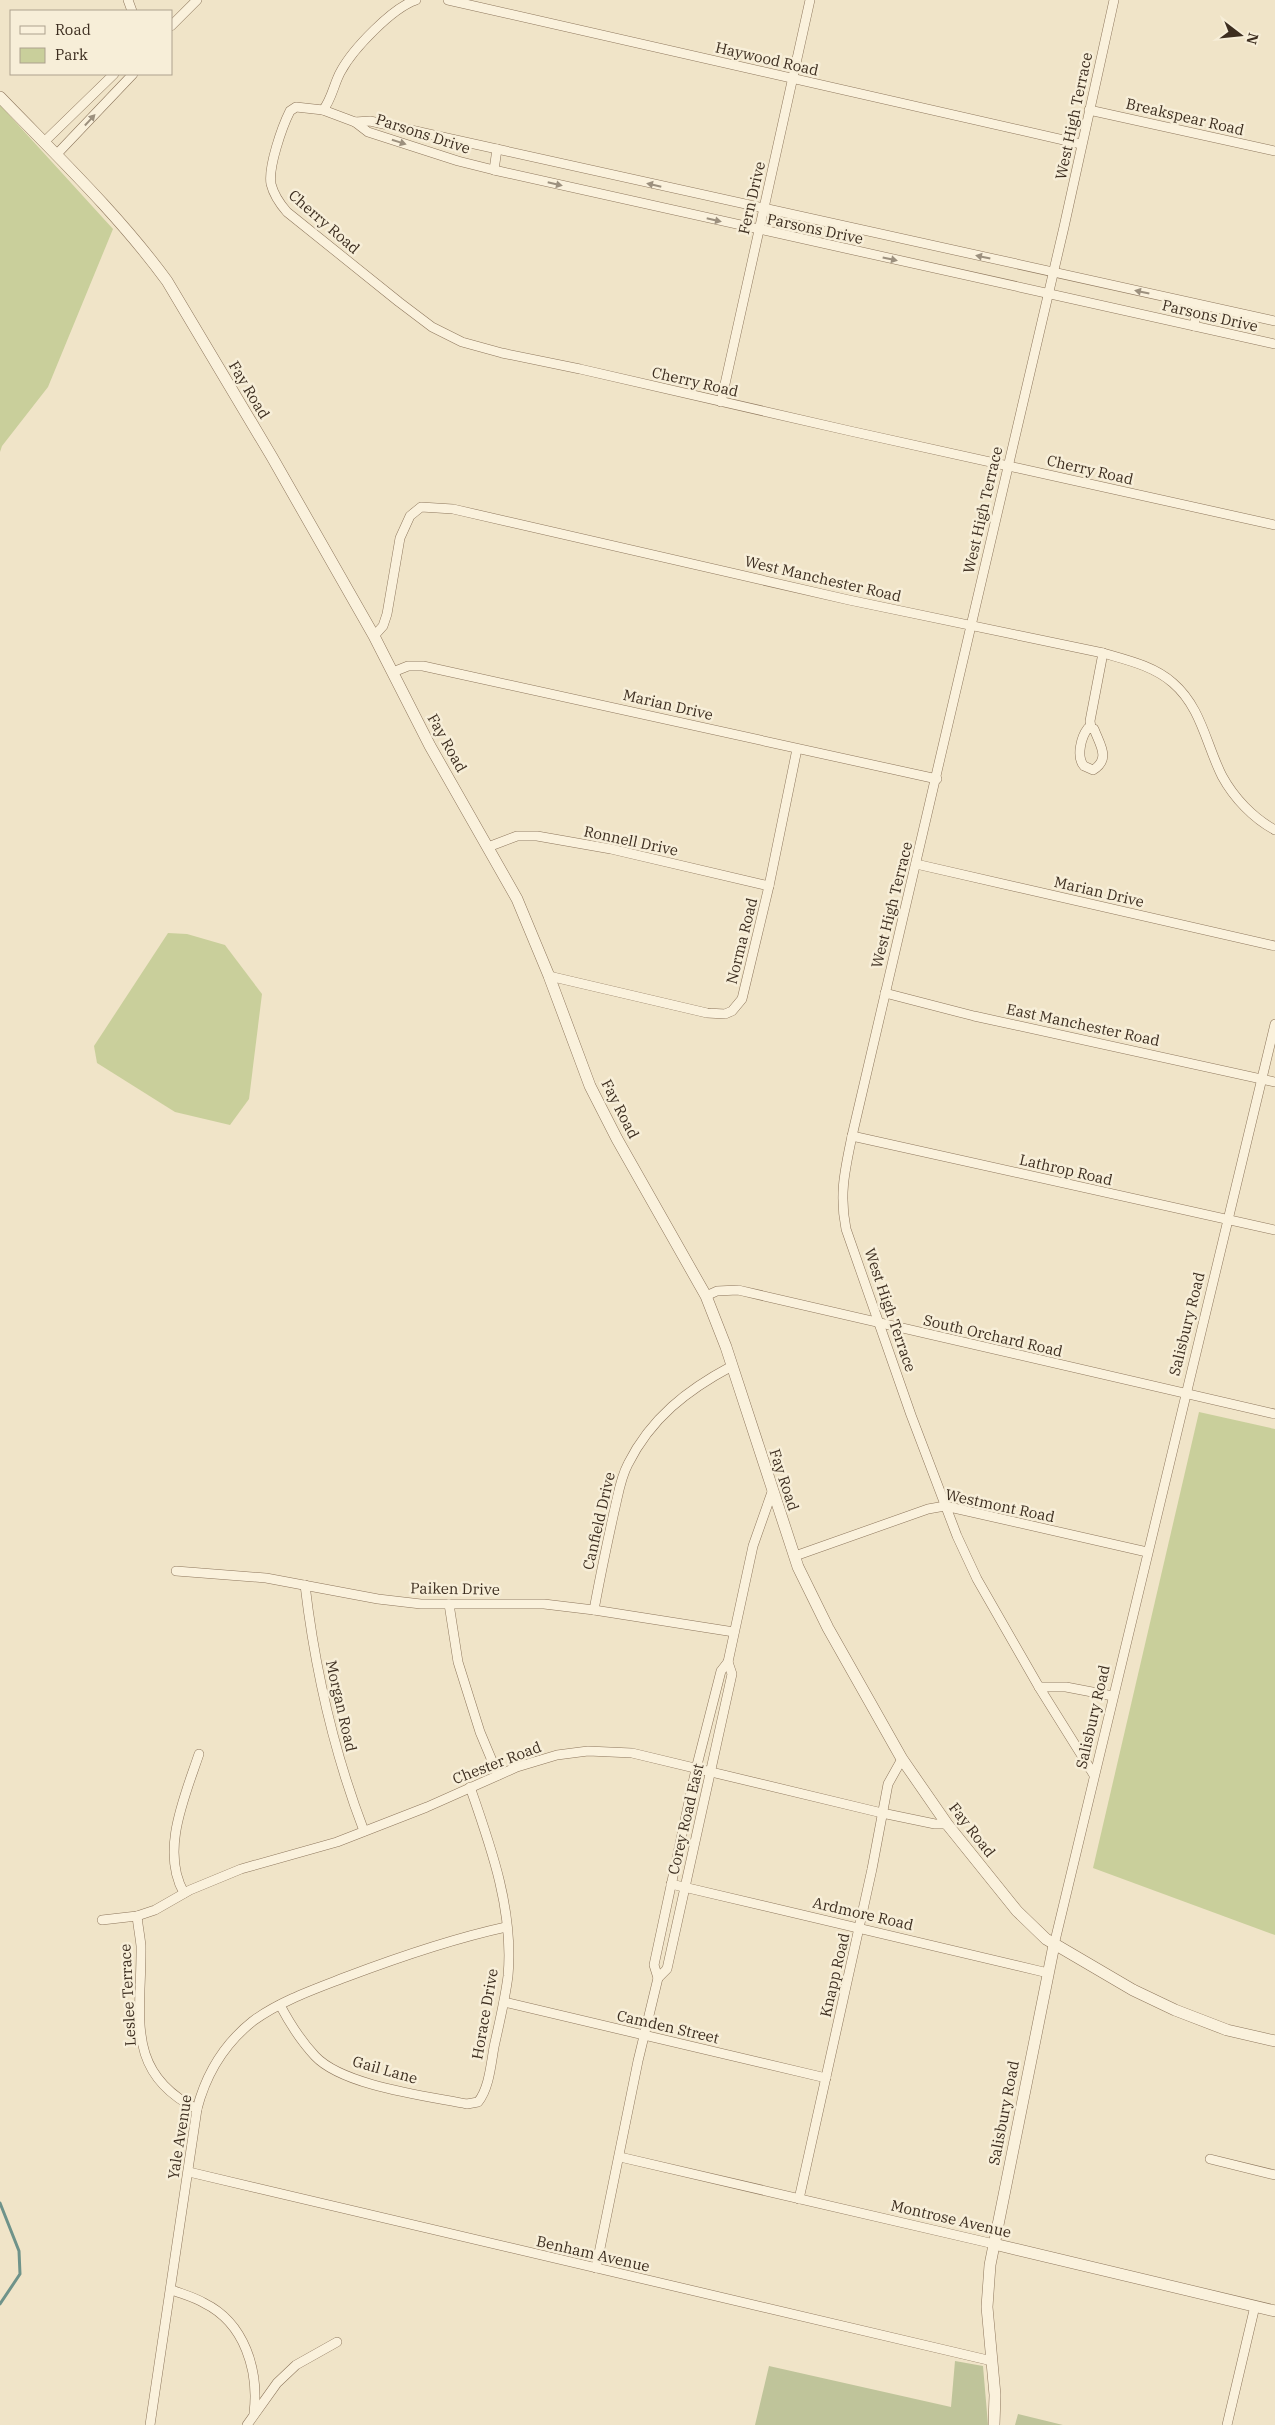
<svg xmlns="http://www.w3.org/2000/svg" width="1275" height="2425" font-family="'IBM Plex Serif',serif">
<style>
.green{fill:#c9cf9b}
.cemetery{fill:#bfc49a}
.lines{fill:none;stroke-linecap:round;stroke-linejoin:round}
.stream{stroke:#6f938a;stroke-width:3}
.minor-casing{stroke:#8d765c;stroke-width:10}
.tertiary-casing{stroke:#8d765c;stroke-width:12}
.minor{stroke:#faf1dc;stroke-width:9}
.tertiary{stroke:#faf1dc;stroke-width:11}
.oneway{fill:#9c907e}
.labels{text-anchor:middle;stroke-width:5;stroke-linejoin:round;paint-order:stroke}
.street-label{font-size:15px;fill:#3d2e20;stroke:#f7eed8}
</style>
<rect width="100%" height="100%" fill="#f0e4c8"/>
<!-- green -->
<g class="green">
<polygon points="0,105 113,229 48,387 2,446 0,452"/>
<polygon points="168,933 187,934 225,945 262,994 249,1099 230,1125 175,1112 97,1063 94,1046"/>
<polygon points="1199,1412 1275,1429 1275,1935 1093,1868"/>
</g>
<!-- cemetery -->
<g class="cemetery">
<polygon points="955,2361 983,2366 988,2425 755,2425 769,2366 951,2407"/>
<polygon points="1018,2414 1063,2425 1015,2425"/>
</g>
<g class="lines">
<!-- stream -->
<polyline class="stream" points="0,2203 19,2251 20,2274 0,2304"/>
<defs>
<g id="minor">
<polyline points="128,0 132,11"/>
<polyline points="448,0 1081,144"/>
<polyline points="171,26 197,0"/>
<path d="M323,110C332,99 334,83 341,71C353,49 392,8 416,0"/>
<polyline points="1089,110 1275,151"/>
<polyline points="355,122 370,121 1275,321"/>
<polyline points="44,142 114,74"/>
<polyline points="56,155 133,74"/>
<polyline points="494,170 497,149"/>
<polyline points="1194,326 1198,305"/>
<path d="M1275,344L494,170L458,161L368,132L355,122L323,110L296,107L290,111C282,127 268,167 271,184C274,196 280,204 287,212L399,302L432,327L462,342L502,353L580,369L850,431L1275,525"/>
<polyline points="721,402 810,0"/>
<path d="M374,636L383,626L387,614L400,538L410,516L421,507L453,509L849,600L1103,653C1127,660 1154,666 1173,683C1201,707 1206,744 1222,776C1234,798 1253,818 1275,830"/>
<polyline points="393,672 408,666 423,666 937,779"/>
<path d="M1088,728L1094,729C1100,745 1111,759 1093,770L1084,766C1076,757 1081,737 1088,728Z"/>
<polyline points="1091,728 1090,721 1103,653"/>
<polyline points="488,847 517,836 537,836 611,849 769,886"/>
<polyline points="916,864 1275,946"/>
<polyline points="549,976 707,1013 725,1014 732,1011 742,999 769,886 797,749"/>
<polyline points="885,993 974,1016 1275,1082"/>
<polyline points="852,1136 1275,1230"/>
<polyline points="706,1296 717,1291 738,1290 1275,1414"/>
<polyline points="795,1556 928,1509 945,1506 1147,1552"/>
<polyline points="176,1571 266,1578 378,1599 421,1604 544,1604 594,1610 734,1632"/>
<path d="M305,1585C315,1670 333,1750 364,1831"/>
<polyline points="449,1604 458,1662 480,1732 498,1775"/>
<path d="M594,1610C600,1577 607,1544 614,1512C618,1496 620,1479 628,1464C651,1418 687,1390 732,1366"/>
<polyline points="1039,1687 1066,1687 1113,1696"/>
<path d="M1094,1775L1039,1687L977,1579L957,1536L911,1415L846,1229C839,1194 845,1170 852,1136L1064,227L1114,0"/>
<polyline points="671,1884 1048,1973"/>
<path d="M184,1893C160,1851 185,1796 199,1754"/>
<path d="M137,1916C138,1926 140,1936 141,1946C142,2014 123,2072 197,2109"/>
<polyline points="102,1920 137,1916 155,1910 190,1890 241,1869 337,1842 427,1807 517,1767 557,1755 588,1751 632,1753 882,1813 935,1824 947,1824"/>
<polyline points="1054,1945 1275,1024"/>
<polyline points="658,1978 654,1965 696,1769 721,1671 728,1662 753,1546 772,1492"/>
<polyline points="504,2002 826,2078"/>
<path d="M280,2005C289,2022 301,2041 315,2056C343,2086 427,2096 467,2104L478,2102C489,2089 491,2064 494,2047C499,2024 505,2000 508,1976C514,1911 491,1847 470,1787"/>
<polyline points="620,2157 994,2244"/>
<polyline points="1210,2159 1275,2175"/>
<polyline points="189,2172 992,2361"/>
<polyline points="799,2199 872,1869 888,1784 902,1759"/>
<polyline points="596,2268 638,2061 658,1978 667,1969 732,1674 728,1662"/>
<path d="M172,2290C182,2294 194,2297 204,2303C245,2323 259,2371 254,2413"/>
<path d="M150,2425L197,2109C206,2074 224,2044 253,2021C280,2001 315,1989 346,1977C399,1957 451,1939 506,1927"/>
<polyline points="247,2425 277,2383 296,2365 337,2342"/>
<polyline points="1227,2425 1255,2306"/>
</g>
<g id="tertiary">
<path d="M0,97C57,156 118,214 167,281L272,457L374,636L430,746L517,899L549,976L590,1086L617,1139L706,1296L726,1347L798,1567L828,1628L902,1759L947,1824L1017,1911L1046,1939L1133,1990L1175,2010L1227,2030L1275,2041"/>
<polyline points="994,2244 1275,2311"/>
<polyline points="994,2425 995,2395 987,2307 990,2265 1054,1945"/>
</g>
</defs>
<!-- minor casing -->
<use href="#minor" class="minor-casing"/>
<!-- tertiary casing -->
<use href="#tertiary" class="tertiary-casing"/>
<!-- minor -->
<use href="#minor" class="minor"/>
<!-- tertiary -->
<use href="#tertiary" class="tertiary"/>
</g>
<!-- one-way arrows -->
<defs><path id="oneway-solid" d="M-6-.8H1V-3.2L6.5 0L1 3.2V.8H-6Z" transform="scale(1.25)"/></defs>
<g class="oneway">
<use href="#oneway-solid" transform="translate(90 120) rotate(-47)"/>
<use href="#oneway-solid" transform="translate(399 142) rotate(18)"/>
<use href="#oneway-solid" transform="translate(555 184) rotate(13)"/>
<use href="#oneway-solid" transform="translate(654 185) rotate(-167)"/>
<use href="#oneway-solid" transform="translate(714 220) rotate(13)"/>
<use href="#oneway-solid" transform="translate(983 257) rotate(-168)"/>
<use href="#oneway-solid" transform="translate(890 259) rotate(12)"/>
<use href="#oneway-solid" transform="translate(1142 292) rotate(-168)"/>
</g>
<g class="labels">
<!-- street labels -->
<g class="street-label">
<text transform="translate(767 59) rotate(13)" y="5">Haywood Road</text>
<text transform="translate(1074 116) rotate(-78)" y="5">West High Terrace</text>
<text transform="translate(1185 117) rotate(13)" y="5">Breakspear Road</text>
<text transform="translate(423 134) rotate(18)" y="5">Parsons Drive</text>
<text transform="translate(752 198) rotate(-77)" y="5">Fern Drive</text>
<text transform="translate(324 222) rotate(41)" y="5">Cherry Road</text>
<text transform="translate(815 229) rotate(12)" y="5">Parsons Drive</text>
<text transform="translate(1210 316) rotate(13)" y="5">Parsons Drive</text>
<text transform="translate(695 382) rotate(13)" y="5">Cherry Road</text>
<text transform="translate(249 390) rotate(59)" y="5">Fay Road</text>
<text transform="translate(1090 470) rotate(13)" y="5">Cherry Road</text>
<text transform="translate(983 510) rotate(-77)" y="5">West High Terrace</text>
<text transform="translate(823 579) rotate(13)" y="5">West Manchester Road</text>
<text transform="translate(668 705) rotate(13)" y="5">Marian Drive</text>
<text transform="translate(447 743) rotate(61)" y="5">Fay Road</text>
<text transform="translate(631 841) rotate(12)" y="5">Ronnell Drive</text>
<text transform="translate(1099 892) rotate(13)" y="5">Marian Drive</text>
<text transform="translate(892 905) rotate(-76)" y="5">West High Terrace</text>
<text transform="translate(742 941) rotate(-76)" y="5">Norma Road</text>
<text transform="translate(1083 1025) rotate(12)" y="5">East Manchester Road</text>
<text transform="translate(620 1109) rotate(63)" y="5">Fay Road</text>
<text transform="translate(1066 1170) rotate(13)" y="5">Lathrop Road</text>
<text transform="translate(890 1310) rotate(71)" y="5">West High Terrace</text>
<text transform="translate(1187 1324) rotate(-76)" y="5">Salisbury Road</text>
<text transform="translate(993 1336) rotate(13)" y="5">South Orchard Road</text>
<text transform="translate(784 1480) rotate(72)" y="5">Fay Road</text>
<text transform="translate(1000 1506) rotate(12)" y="5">Westmont Road</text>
<text transform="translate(599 1521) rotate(-77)" y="5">Canfield Drive</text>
<text transform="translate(455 1589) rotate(1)" y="5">Paiken Drive</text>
<text transform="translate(341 1706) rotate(77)" y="5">Morgan Road</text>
<text transform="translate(1093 1717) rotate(-77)" y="5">Salisbury Road</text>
<text transform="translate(497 1763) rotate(-21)" y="5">Chester Road</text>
<text transform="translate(686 1819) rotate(-77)" y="5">Corey Road East</text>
<text transform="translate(972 1830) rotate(52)" y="5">Fay Road</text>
<text transform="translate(863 1914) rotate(13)" y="5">Ardmore Road</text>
<text transform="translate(835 1975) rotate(-77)" y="5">Knapp Road</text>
<text transform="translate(128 1995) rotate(-93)" y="5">Leslee Terrace</text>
<text transform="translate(485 2014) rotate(-80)" y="5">Horace Drive</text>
<text transform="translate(668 2027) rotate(13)" y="5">Camden Street</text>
<text transform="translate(385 2070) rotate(16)" y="5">Gail Lane</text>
<text transform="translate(1004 2113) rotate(-79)" y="5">Salisbury Road</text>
<text transform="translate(180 2137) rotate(-81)" y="5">Yale Avenue</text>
<text transform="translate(951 2219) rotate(13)" y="5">Montrose Avenue</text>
<text transform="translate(593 2254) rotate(13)" y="5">Benham Avenue</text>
</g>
</g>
<!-- legend -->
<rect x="10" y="10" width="162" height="65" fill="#f7eed8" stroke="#ada18e"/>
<rect x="20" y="26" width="25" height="8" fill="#faf1dc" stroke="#ada18e"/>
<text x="55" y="35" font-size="15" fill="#3d2e20">Road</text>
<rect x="20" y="48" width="25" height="15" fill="#c9cf9b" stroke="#ada18e"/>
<text x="55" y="60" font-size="15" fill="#3d2e20">Park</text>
<!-- north arrow -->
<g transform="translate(1240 35) rotate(106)" stroke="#f7eed8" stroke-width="4" paint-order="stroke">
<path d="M0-4L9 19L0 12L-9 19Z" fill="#3d2e20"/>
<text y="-8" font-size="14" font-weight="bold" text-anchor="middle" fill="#3d2e20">N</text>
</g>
</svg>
